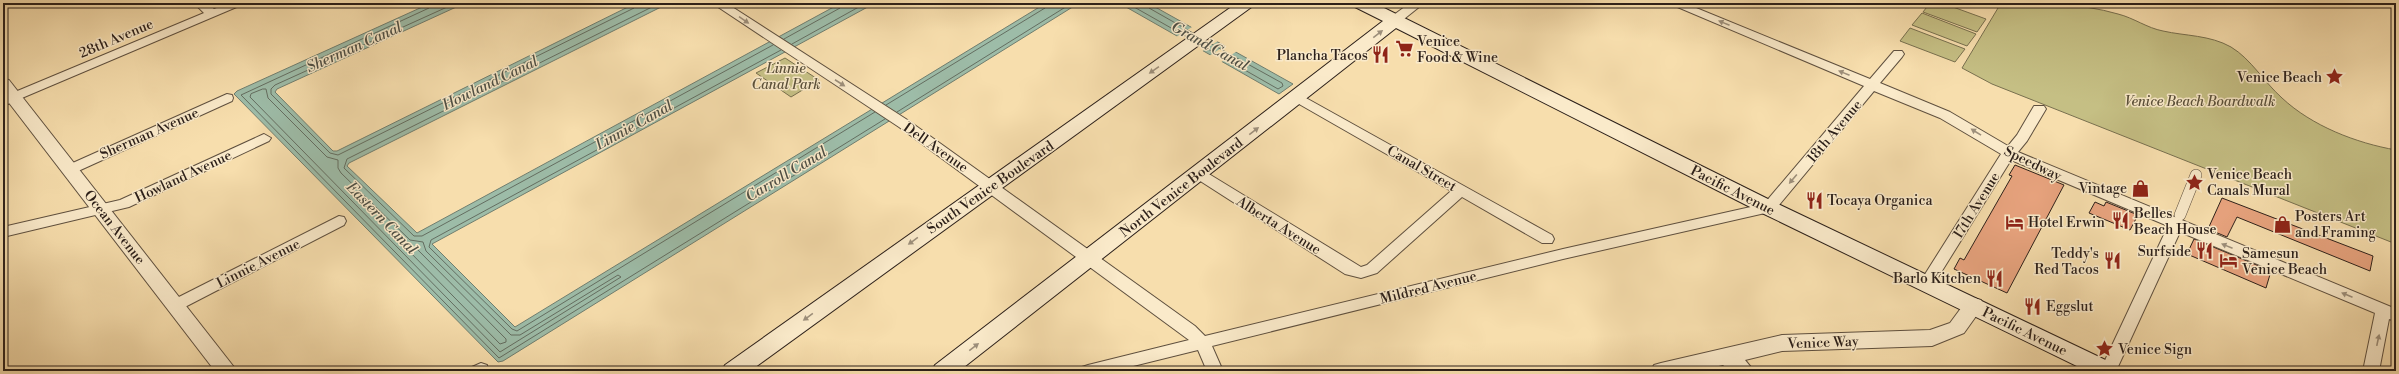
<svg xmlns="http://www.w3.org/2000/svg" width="2399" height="374" font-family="'Libre Bodoni',serif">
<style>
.green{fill:#c5bf84;stroke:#78704f}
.water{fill:#9dbca8;stroke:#707e6f}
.pier{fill:#f7dead}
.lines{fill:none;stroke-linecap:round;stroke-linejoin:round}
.shore{stroke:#646e61;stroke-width:1}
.building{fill:#e9a47f;stroke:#2c201a}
.pedestrian-casing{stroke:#5f503f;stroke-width:12}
.minor-casing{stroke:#5f503f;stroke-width:2}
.tertiary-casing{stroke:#5f503f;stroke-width:2}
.secondary-casing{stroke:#2c201a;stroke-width:2}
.pedestrian{stroke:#faeaca;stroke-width:11}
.minor{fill:#faeaca;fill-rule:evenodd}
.tertiary{fill:#faeaca;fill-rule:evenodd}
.secondary{fill:#faeaca;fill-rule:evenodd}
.oneway{fill:#9d8f7b}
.labels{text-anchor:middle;stroke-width:3;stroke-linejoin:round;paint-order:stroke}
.street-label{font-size:14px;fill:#2c201a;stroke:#faeaca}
.poi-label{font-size:14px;fill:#2c201a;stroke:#faeaca;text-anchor:start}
.park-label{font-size:14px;font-style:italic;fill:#5a503a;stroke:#faeaca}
.water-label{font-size:15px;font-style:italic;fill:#4e4f45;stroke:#faeaca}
</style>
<rect width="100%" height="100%" fill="#f7dead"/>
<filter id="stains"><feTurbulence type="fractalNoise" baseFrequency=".005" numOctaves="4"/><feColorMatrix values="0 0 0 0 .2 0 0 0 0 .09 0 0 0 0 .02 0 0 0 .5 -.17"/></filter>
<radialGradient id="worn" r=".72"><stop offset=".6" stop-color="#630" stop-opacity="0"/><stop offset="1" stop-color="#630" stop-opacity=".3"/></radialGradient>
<!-- green -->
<g class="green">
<polygon points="1930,3 1942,3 1986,19 1977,32 1923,12"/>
<path d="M2001,3C2041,3 2080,3 2118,14C2134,18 2147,28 2163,31C2185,36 2210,35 2231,47C2251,59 2264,82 2282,98C2312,126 2356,143 2396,150V244L1992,84L1962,68Z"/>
<polygon points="1922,13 1976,34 1967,46 1912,25"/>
<polygon points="1910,28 1965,49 1955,62 1900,41"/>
<polygon points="785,58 819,80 791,97 756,73"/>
</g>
<!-- water -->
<g class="water">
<polygon points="431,3 465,3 277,89 275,92 333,151 337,151 636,3 669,3 349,163 347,166 417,233 841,3 875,3 432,244 515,327 1046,3 1079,3 503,361 498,362 234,94 237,91"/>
<polygon points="1119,3 1148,3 1293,84 1279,94"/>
</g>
<!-- pier -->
<g class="pier">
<polygon points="1163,9 1218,41 1201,52 1144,20 1176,37 1192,27"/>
<polygon points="1226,45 1237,51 1220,63 1209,56"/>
</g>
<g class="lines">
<!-- shore -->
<g class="shore">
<polyline points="432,3 429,8 241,95 499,358 885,119"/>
<polyline points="456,3 275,85 271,89 271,94 330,153 338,155 634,8 636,3"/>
<polyline points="660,3 347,159 344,168 414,236 422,236 773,45"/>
<polyline points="1127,3 1187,37"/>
<polyline points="1147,3 1149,8 1193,33"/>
<polyline points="784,39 840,8 842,3"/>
<polyline points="792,44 866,3"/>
<polyline points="1201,45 1278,89 1283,86 1282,83 1206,41"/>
<polyline points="781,50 431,240 429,247 512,329 517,331 875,112"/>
<polygon points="263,89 266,89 268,98 327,157 338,160 338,168 341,173 410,240 423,242 426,251 511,335 520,335 618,275 621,277 500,352 250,97 251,94"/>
<polyline points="886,105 1045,8 1048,3"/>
<polyline points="897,112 1072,3"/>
<polygon points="408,247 417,249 506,339 506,342 500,344 408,250"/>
</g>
</g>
<!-- building -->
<g class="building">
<polygon points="2015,165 2064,185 2007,293 1954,269 1960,258 1964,260 2012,176 2009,175"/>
<polygon points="2222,198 2373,256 2370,271 2237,217 2227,237 2208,229"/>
<polygon points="2095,202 2104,206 2106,202 2138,215 2130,230 2089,213"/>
<polygon points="2194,239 2271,271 2266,288 2187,254"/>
</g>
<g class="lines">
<defs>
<polyline id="pedestrian" points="2180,215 2196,175"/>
<g id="minor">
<polygon points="194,3 207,3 214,9 230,3 246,3 3,106 3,97 204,13"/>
<polygon points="712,3 726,3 909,121 1195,326 1205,336 1563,249 1764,204 1864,86 1668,3 1684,3 1870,79 1894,51 1902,51 1904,54 1902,57 1880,83 1950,112 2008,146 2017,135 2034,106 2044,106 2046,109 2027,141 2018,152 2396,309 2396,321 2389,319 2379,371 2363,371 2375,313 2180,232 2116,371 2100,371 2168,226 2011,160 1932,287 1922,287 1919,283 1922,279 2001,154 1940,118 1874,91 1774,211 1563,259 1212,346 1223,371 1207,371 1198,350 1113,371 1080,371 1082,367 1088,365 1189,340 899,127"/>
<polygon points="1410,3 1424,3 1399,23 1391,23 1389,20 1391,17"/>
<polygon points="1297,93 1552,235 1554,239 1552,243 1542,243 1462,197 1377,273 1361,278 1345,274 1194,177 1192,174 1194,171 1204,171 1361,267 1367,265 1451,191 1292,100 1291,97 1292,94"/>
<polygon points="227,94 232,95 233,98 232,101 76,172 71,174 64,169 66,166"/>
<polygon points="264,134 271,138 269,141 129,207 3,237 3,227 120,200"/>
<polygon points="339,216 344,217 346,221 344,225 181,309 171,309 168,305 171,301"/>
<polygon points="481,363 487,365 488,371 470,371 472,367"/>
</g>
<g id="tertiary">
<polygon points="3,79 9,80 237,371 215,371 3,95"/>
<polygon points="1974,298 1981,300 1984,305 1964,333 1932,346 1782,351 1745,360 1754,371 1730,371 1723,365 1696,371 1651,371 1654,365 1661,363 1782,335 1930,330 1950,323 1967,300"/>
</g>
<g id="secondary">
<polygon points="1237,3 1257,3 750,371 722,371 725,365"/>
<polygon points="1352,3 1374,3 1776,203 2116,365 2119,371 2087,371 1762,213 1396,28 959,371 932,371 935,365 1383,21 1355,7"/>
</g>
</defs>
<!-- pedestrian casing -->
<use href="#pedestrian" class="pedestrian-casing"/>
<!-- minor casing -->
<use href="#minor" class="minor-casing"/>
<!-- tertiary casing -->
<use href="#tertiary" class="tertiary-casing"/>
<!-- secondary casing -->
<use href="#secondary" class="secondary-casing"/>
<!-- pedestrian -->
<use href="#pedestrian" class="pedestrian"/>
<!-- minor -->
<use href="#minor" class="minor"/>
<!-- tertiary -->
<use href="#tertiary" class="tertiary"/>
<!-- secondary -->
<use href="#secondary" class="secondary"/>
</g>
<!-- one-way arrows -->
<defs><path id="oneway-solid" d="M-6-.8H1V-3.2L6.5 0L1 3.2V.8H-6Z"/></defs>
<g class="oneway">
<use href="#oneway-solid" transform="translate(744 20) rotate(34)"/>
<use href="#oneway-solid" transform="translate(1724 23) rotate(-158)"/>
<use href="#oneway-solid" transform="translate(1378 34) rotate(-38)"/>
<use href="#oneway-solid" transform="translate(1154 70) rotate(145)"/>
<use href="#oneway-solid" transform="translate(1844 73) rotate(-158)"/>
<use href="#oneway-solid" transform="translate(840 83) rotate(33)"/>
<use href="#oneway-solid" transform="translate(1254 131) rotate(-38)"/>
<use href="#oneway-solid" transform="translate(1976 132) rotate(-148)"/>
<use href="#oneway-solid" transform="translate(1793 179) rotate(130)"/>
<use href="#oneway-solid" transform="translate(913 241) rotate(144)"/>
<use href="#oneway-solid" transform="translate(2227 246) rotate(-158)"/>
<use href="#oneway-solid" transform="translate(2347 295) rotate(-157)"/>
<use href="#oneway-solid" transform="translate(808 317) rotate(144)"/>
<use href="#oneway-solid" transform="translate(2378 340) rotate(-78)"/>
<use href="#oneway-solid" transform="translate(974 347) rotate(-38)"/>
</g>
<!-- icons -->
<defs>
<symbol id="supermarket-bare" viewBox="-9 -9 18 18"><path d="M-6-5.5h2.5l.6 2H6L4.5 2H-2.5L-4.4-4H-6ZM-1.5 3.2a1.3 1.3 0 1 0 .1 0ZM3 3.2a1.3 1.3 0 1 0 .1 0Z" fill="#8f2418" stroke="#faeaca" stroke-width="2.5" paint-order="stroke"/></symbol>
<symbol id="restaurant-bare" viewBox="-9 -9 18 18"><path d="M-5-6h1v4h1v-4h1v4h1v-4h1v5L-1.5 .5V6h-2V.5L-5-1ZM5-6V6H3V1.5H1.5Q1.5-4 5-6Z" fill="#8f2418" stroke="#faeaca" stroke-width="2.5" paint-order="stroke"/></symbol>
<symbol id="sight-bare" viewBox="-9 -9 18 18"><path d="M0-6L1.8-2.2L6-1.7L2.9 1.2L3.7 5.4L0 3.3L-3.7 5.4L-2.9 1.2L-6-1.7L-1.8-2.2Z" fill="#8f2418" stroke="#faeaca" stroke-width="2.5" paint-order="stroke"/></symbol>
<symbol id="shop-bare" viewBox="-9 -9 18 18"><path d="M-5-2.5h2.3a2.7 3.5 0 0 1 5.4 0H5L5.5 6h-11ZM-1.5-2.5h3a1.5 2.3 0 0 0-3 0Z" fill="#8f2418" stroke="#faeaca" stroke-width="2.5" paint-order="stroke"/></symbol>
<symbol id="hotel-bare" viewBox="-9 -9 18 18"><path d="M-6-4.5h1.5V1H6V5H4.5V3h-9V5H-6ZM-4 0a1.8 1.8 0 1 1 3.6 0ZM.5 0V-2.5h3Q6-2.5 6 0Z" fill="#8f2418" stroke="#faeaca" stroke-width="2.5" paint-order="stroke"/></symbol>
</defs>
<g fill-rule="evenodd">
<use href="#supermarket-bare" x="1392" y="36" width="25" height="25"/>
<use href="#restaurant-bare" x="1368" y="42" width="25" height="25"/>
<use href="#sight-bare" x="2322" y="64" width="25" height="25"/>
<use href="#sight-bare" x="2182" y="170" width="25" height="25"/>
<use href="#shop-bare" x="2128" y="176" width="25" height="25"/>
<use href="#restaurant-bare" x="1802" y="188" width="25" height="25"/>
<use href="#restaurant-bare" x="2108" y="208" width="25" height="25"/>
<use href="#hotel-bare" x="2002" y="210" width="25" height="25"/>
<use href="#shop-bare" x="2270" y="212" width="25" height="25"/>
<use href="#restaurant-bare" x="2192" y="238" width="25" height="25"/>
<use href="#restaurant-bare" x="2100" y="248" width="25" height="25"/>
<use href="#hotel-bare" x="2216" y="248" width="25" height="25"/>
<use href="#restaurant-bare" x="1982" y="266" width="25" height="25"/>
<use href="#restaurant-bare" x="2020" y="294" width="25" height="25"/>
<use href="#sight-bare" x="2092" y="336" width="25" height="25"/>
</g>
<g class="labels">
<!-- street labels -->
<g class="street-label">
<text transform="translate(116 38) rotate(-23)" y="5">28th Avenue</text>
<text transform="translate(1834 131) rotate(-50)" y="5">18th Avenue</text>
<text transform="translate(149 133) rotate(-24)" y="5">Sherman Avenue</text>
<text transform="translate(936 147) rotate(35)" y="5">Dell Avenue</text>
<text transform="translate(2033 163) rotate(26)" y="5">Speedway</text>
<text transform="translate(1422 168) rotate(30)" y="5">Canal Street</text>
<text transform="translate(183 176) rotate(-25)" y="5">Howland Avenue</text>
<text transform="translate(990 187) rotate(-35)" y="5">South Venice Boulevard</text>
<text transform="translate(1181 187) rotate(-38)" y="5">North Venice Boulevard</text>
<text transform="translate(1733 190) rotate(27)" y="5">Pacific Avenue</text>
<text transform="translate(1976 205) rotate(-58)" y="5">17th Avenue</text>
<text transform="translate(1279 225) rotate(32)" y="5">Alberta Avenue</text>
<text transform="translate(115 227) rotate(52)" y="5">Ocean Avenue</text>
<text transform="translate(258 263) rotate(-27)" y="5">Linnie Avenue</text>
<text transform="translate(1428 287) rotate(-14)" y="5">Mildred Avenue</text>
<text transform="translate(2025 331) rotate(26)" y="5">Pacific Avenue</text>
<text transform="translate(1823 342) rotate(-2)" y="5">Venice Way</text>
</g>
<!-- poi labels -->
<g class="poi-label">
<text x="1417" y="46">Venice<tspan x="1417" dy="16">Food &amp; Wine</tspan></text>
<text x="1368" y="60" text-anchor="end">Plancha Tacos</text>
<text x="2322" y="82" text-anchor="end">Venice Beach</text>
<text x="2207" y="179">Venice Beach<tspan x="2207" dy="16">Canals Mural</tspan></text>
<text x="2127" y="193" text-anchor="end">Vintage</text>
<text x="1827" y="205">Tocaya Organica</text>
<text x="2134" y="218">Belles<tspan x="2134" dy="16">Beach House</tspan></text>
<text x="2295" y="221">Posters Art<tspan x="2295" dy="16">and Framing</tspan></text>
<text x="2028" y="227">Hotel Erwin</text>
<text x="2191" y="256" text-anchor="end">Surfside</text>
<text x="2099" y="258" text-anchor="end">Teddy's<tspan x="2099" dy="16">Red Tacos</tspan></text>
<text x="2242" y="258">Samesun<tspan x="2242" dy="16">Venice Beach</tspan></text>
<text x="1981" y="283" text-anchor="end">Barlo Kitchen</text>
<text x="2046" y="311">Eggslut</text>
<text x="2118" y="354">Venice Sign</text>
</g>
<!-- park labels -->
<g class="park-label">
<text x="786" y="73">Linnie<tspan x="786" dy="16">Canal Park</tspan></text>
<text x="2200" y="106">Venice Beach Boardwalk</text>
</g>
<!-- water labels -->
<g class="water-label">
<text transform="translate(1210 46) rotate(29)" y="5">Grand Canal</text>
<text transform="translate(354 47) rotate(-24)" y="5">Sherman Canal</text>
<text transform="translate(490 83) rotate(-26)" y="5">Howland Canal</text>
<text transform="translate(634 125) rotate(-29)" y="5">Linnie Canal</text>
<text transform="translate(786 174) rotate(-31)" y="5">Carroll Canal</text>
<text transform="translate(382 218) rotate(46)" y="5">Eastern Canal</text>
</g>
</g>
<!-- margin -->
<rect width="2399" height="374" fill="none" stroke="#f7dead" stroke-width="16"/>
<rect x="4" y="4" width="2391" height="366" fill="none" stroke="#2c201a" stroke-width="2"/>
<rect x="8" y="8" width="2383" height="358" fill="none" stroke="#2c201a"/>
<rect width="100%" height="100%" filter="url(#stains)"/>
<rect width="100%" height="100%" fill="url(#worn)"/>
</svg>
